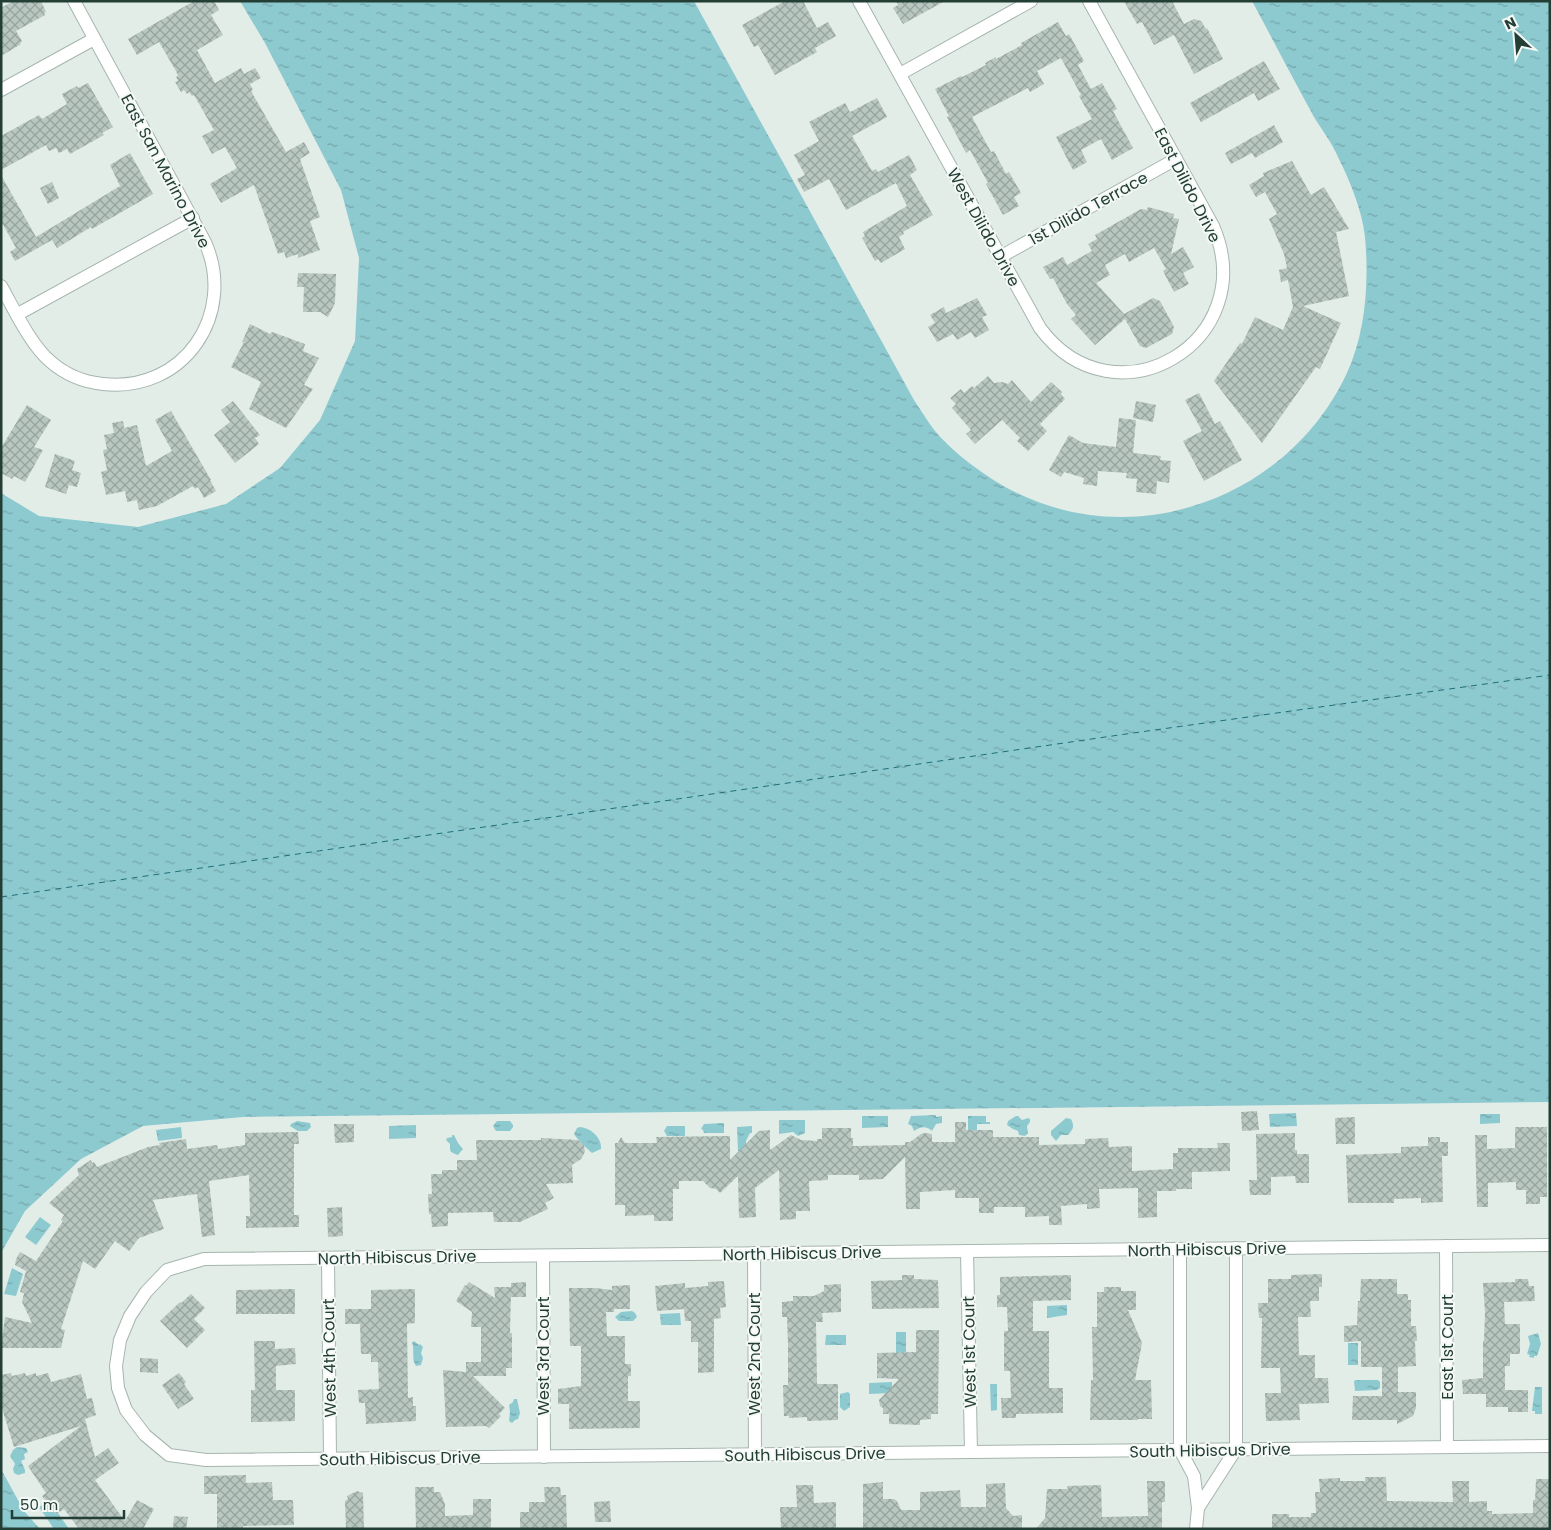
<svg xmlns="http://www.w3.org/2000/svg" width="1551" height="1530" font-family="Poppins,sans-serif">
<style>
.water{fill:url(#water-ripples)}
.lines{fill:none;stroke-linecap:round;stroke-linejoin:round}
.ferry{stroke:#1f6f78;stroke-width:1;stroke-dasharray:6 5;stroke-linecap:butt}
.building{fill:url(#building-cross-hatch)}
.minor-casing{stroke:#a6b5af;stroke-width:14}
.minor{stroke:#fff;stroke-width:12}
.labels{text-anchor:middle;stroke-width:4;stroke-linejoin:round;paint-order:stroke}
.street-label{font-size:16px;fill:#233e35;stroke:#f4f9f6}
</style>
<defs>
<pattern id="water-ripples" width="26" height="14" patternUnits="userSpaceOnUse" patternTransform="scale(1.25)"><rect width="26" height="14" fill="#8dcad0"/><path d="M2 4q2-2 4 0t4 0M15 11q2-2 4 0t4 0" fill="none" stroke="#73a5aa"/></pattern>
<pattern id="building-cross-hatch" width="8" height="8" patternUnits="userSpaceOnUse" patternTransform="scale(1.25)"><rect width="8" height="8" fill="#b9c7c1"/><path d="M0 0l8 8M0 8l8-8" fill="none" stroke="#96a39e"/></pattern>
</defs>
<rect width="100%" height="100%" fill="#e3ede8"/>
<!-- water -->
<g class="water">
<path d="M240,1H694L914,400C921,410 927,421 935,431C951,450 971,465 992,479C1116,559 1283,507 1346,375C1366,333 1369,282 1365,237C1362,210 1350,181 1338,157C1332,143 1322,130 1314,117C1293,79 1273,40 1252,1H1550V1102L243,1117L143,1126L81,1159L25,1211L1,1253V493L39,516L138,527L226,504L280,468L320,420L355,341L359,258L341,190L265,43Z"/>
<polygon points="1296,1113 1297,1126 1270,1127 1269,1114"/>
<polygon points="1480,1114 1500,1114 1500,1123 1480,1124"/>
<path d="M936,1115V1117L942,1116V1123L936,1124L932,1131C926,1125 920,1127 914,1131L912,1126L908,1124L911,1116Z"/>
<polygon points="862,1116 888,1116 888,1127 862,1128"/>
<polygon points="968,1116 986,1116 986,1122 990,1122 990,1124 977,1124 977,1140 968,1140"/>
<polygon points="1016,1116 1018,1116 1022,1120 1028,1118 1030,1119 1030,1122 1027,1126 1028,1133 1025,1136 1019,1135 1018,1131 1013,1129 1007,1125 1008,1121"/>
<path d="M1066,1118L1071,1119C1075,1127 1073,1129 1068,1135H1061L1056,1141L1051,1135V1131Z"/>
<polygon points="779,1120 805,1120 805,1133 798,1136 793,1132 779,1134"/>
<polygon points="297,1121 310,1123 311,1127 307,1131 298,1131 290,1126 291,1124"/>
<polygon points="497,1121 510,1121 513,1125 513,1127 510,1131 496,1131 493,1126"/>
<polygon points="724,1123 724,1133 704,1133 703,1130 701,1129 704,1124"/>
<polygon points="416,1125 416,1138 389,1139 389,1126"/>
<polygon points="667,1126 685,1126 685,1136 667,1136 664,1131"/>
<polygon points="752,1126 752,1133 750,1133 746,1141 746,1151 738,1151 737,1127"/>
<polygon points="181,1127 182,1138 158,1141 156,1130"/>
<path d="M580,1127C591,1128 602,1138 601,1149L592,1153C588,1150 576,1138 574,1134L577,1128Z"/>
<path d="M452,1135H454L458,1143L463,1149L458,1155C449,1152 450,1151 450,1144L446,1140L447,1138L452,1137Z"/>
<polygon points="40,1217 51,1225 36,1245 25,1237"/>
<polygon points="12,1268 23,1274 16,1296 4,1294"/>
<polygon points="1067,1305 1067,1315 1047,1318 1047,1306"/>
<polygon points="632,1311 635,1313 637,1317 633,1321 619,1321 615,1317 621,1312"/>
<polygon points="680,1313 681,1325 661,1325 660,1314"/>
<polygon points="896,1332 906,1332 906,1355 896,1356"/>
<polygon points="1538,1333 1541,1344 1537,1356 1534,1356 1534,1358 1529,1357 1530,1355 1527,1354 1530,1344 1528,1336"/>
<polygon points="826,1335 846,1335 846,1345 825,1345"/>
<path d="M414,1341L419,1345L420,1344L423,1347L421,1353L423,1358L421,1365L416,1366C411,1359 415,1350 412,1343Z"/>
<rect x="1348" y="1343" width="10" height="22"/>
<polygon points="1356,1380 1378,1380 1380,1382 1380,1388 1377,1390 1355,1391 1354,1381"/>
<polygon points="892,1382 892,1393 869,1394 869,1383"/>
<polygon points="990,1384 997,1384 997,1410 991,1411"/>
<polygon points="1535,1387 1542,1387 1542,1414 1535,1414 1535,1411 1532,1411"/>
<polygon points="848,1392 850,1394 850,1407 844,1411 840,1407 840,1394"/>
<polygon points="514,1399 517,1399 520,1413 518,1419 515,1420 512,1423 509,1421 510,1412 509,1405 513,1402"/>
<polygon points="17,1447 26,1448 28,1452 24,1454 25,1459 21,1461 25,1470 25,1473 18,1475 14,1473 13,1469 15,1464 10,1456 13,1450"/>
<polygon points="1,1469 24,1511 40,1529 1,1529"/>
<polygon points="47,1502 56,1514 58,1513 69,1529 54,1529 39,1507"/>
</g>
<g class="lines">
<!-- ferry -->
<polyline class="ferry" points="1,897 1133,733 1550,675"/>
</g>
<!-- building -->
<g class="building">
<polygon points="13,1 41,1 46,12 44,13 45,15 16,31 22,41 20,43 21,44 1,56 1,8"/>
<polygon points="194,1 214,1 219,10 211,15 223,35 197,50 215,83 241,68 244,74 255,68 261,78 250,84 253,90 251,91 286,152 304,142 310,153 300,159 320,217 310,221 320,250 298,258 298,254 286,258 284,252 278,254 254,185 221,203 210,184 237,168 225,147 212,154 202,136 214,130 194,95 192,96 189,92 187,94 184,90 181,92 175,82 178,81 176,77 178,76 176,71 159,42 137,55 128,39"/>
<polygon points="785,1 803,1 817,28 828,22 836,36 815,48 817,52 775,75 758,45 754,47 742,25"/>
<polygon points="896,1 945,1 903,24 893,8 898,5"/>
<polygon points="1124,1 1172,1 1184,24 1194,19 1201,21 1206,29 1207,28 1223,59 1194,74 1174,35 1154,45 1142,22 1137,24"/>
<polygon points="1058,22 1066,36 1069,34 1084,61 1078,65 1091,89 1102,83 1117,109 1113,111 1133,148 1112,160 1101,139 1081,150 1087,162 1073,170 1056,137 1092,119 1079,96 1081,95 1061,58 1037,71 1044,84 1030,92 1028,88 972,117 991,152 994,151 1006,174 1009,172 1021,193 1014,197 1019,206 1003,215 986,184 988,183 970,150 966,153 947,117 949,116 935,89 961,76 962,77 986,65 985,63 996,57 996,59 1022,45 1021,43"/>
<polygon points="1264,61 1280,89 1258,101 1254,93 1201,122 1190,103"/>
<polygon points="88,83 113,127 102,133 104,135 70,154 67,149 59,153 56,148 49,151 46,145 1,170 1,136 39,115 42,119 67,104 62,94 77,86 78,88"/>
<polygon points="877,98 887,117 852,136 872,171 876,169 878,172 909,155 917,170 910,175 933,215 903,232 904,234 899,237 905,249 881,263 878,259 875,261 862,238 865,236 863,232 907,206 896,183 846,210 829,179 804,192 797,179 805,175 794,155 819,141 809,122 845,103 850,112"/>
<polygon points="1274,125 1283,142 1255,158 1252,153 1231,164 1225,153"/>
<polygon points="130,153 153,194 92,229 91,227 57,248 52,240 15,261 10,252 16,248 1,221 1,175 36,237 120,186 110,165"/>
<polygon points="1292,161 1311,195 1324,187 1349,229 1336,232 1349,296 1303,306 1341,323 1320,369 1316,367 1262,443 1214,381 1240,343 1242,344 1255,317 1283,330 1293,307 1288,280 1281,282 1279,270 1287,268 1284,254 1269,219 1277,214 1265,192 1256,197 1249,185 1264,176 1263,173"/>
<polygon points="52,182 59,198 48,204 40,188"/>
<polygon points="1148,207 1174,214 1173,218 1179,219 1171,254 1183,247 1194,267 1183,273 1189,284 1174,292 1163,271 1166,269 1154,248 1129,262 1125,254 1105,265 1110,275 1096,283 1124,314 1153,298 1160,301 1174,327 1172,334 1146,348 1140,346 1125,319 1095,345 1071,319 1076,315 1067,304 1053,278 1050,279 1043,267 1063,257 1067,265 1092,251 1088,244 1097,239 1095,235 1141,209 1147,210"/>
<polygon points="298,273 336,274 335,303 328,317 320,312 303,312 304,287 297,287"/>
<polygon points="977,298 987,315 982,317 989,330 975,338 971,332 957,340 953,334 937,342 928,327 935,323 930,315 944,307 946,313"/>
<polygon points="250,324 270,334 272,332 305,344 303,351 319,358 304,385 313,389 286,428 249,409 261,382 231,367 244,342 242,342"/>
<polygon points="988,376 994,383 1002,382 1008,384 1012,380 1031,402 1051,382 1062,392 1061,394 1065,399 1040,424 1047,431 1028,451 1017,441 1020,438 1002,420 975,444 966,434 971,430 952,408 956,404 950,398 961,389 964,393 972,386 974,388"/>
<polygon points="1199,393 1215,424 1220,421 1242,460 1204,481 1183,441 1202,431 1185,400"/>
<polygon points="233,401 260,435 255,438 259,444 235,463 214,435 230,422 221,410"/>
<polygon points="1136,401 1156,405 1153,422 1133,418"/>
<polygon points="27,405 51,420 34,447 43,450 25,482 14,476 12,479 1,473 1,448"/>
<polygon points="171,411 211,480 210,480 216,491 204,498 198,487 195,489 193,486 157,506 139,510 137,500 127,502 125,491 106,495 101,472 107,470 103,450 107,449 104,435 114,433 112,423 123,421 124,428 137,425 146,466 172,451 155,420"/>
<polygon points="1119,418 1136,420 1133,453 1161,456 1160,460 1171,461 1169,483 1157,481 1156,494 1136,492 1137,479 1126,478 1127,473 1098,471 1097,486 1083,484 1084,478 1064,472 1061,477 1049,470 1069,435 1083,443 1116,447"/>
<polygon points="55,454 75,461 72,470 81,473 77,487 69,485 66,494 45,487"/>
<polygon points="1257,1111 1259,1130 1242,1131 1241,1112"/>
<polygon points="1355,1117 1355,1144 1336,1144 1335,1118"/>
<polygon points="955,1122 966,1122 966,1130 993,1130 993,1137 1039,1137 1039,1145 1085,1144 1085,1139 1108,1138 1109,1147 1132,1146 1132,1171 1173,1169 1173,1153 1178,1153 1178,1148 1218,1148 1217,1143 1230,1143 1230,1171 1192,1172 1192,1189 1176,1189 1176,1191 1157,1191 1157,1217 1138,1218 1138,1188 1099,1189 1100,1208 1087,1209 1087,1204 1061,1206 1062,1225 1049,1225 1049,1216 1025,1217 1025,1207 994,1207 994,1213 979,1213 979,1198 955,1198 955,1190 920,1192 920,1209 906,1209 905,1157 883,1179 859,1180 859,1175 828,1175 828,1180 809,1181 810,1211 796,1211 796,1219 780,1220 779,1170 755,1188 756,1217 739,1218 738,1176 720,1193 716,1189 710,1188 703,1181 679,1181 679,1189 673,1189 673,1221 654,1221 654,1215 625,1216 625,1205 615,1205 615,1143 618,1143 621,1137 625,1143 657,1143 656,1137 730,1136 730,1160 759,1131 770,1130 770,1150 791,1135 801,1140 817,1141 817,1139 822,1139 822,1128 851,1128 851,1138 853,1138 853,1146 905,1145 905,1142 910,1142 921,1134 925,1133 932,1134 932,1142 955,1142"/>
<polygon points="334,1124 354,1124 354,1142 335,1143"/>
<polygon points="1515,1127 1547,1127 1547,1197 1540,1197 1540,1204 1526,1204 1526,1190 1516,1190 1516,1182 1488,1183 1488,1207 1477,1207 1475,1135 1487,1135 1487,1149 1515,1148"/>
<polygon points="298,1132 299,1144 294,1144 294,1215 299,1215 299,1227 246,1228 246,1216 250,1216 249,1175 209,1181 215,1235 202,1237 197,1194 153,1200 164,1229 139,1238 129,1251 115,1241 95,1269 83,1261 61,1329 65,1330 61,1348 1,1348 5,1317 32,1323 22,1302 24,1293 20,1292 26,1271 15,1265 16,1259 20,1252 36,1261 63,1221 61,1220 64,1215 49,1203 79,1175 77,1169 91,1160 92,1163 94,1162 97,1167 148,1147 160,1145 159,1143 186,1139 187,1149 217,1145 218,1149 245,1145 245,1133"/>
<polygon points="1295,1133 1295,1150 1297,1150 1297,1154 1309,1154 1309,1183 1296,1183 1295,1176 1271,1177 1271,1195 1250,1195 1249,1180 1257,1180 1256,1134"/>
<polygon points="1428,1137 1440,1137 1440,1142 1448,1142 1448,1156 1442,1156 1443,1202 1421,1203 1421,1198 1394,1199 1394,1203 1348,1203 1346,1155 1401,1153 1401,1147 1428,1146"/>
<polygon points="541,1138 578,1140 584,1145 585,1152 581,1159 572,1165 573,1183 546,1184 554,1198 545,1203 548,1209 520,1222 494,1222 493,1212 448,1213 448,1226 432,1227 431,1214 429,1214 428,1194 432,1194 431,1174 442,1174 442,1170 457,1170 457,1160 477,1160 476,1140 541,1140"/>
<polygon points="342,1207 343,1236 328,1237 327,1208"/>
<polygon points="1322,1274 1322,1287 1319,1287 1319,1301 1310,1301 1311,1317 1298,1317 1299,1355 1315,1355 1315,1378 1328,1378 1329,1403 1299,1404 1300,1420 1266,1421 1265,1393 1281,1393 1280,1368 1261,1368 1262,1318 1259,1318 1258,1303 1268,1303 1268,1279 1291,1279 1291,1275"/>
<polygon points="902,1275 914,1275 914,1279 938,1280 939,1308 872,1309 871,1281 902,1280"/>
<polygon points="1071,1275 1071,1300 1033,1301 1033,1331 1049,1331 1049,1388 1063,1388 1063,1413 1016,1414 1016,1418 1002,1418 1001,1398 1011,1398 1010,1371 1004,1371 1004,1331 1008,1331 1007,1307 997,1307 997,1295 1000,1295 1000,1277"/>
<polygon points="1361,1279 1397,1279 1397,1294 1408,1294 1408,1300 1411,1300 1411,1326 1416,1326 1417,1341 1415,1341 1416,1366 1398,1367 1398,1392 1416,1392 1416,1408 1413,1416 1397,1424 1397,1420 1352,1420 1353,1396 1382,1396 1382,1367 1361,1367 1361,1341 1344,1342 1344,1326 1357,1325 1358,1301 1360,1301"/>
<polygon points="1515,1279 1528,1279 1529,1286 1534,1286 1535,1301 1504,1302 1505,1324 1520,1324 1520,1354 1510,1354 1510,1366 1505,1366 1505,1390 1528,1390 1528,1412 1508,1412 1508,1407 1486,1407 1486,1394 1463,1394 1462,1380 1483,1378 1483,1341 1484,1341 1485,1312 1483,1283 1515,1282"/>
<polygon points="724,1281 726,1307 720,1308 721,1318 714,1319 714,1372 698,1373 698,1342 691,1342 691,1321 685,1321 684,1309 657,1311 655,1286 685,1283 685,1288 708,1286 708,1282"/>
<polygon points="469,1282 495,1298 494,1287 511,1287 511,1283 526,1282 526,1297 511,1297 511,1292 510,1333 512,1333 512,1368 506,1368 506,1376 473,1376 505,1408 499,1414 501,1416 489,1428 486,1426 446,1427 443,1370 466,1372 466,1362 481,1362 481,1327 471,1327 472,1312 456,1301 465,1285 466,1286"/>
<polygon points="841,1284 841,1312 822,1313 823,1322 816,1322 817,1384 838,1384 838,1420 807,1421 807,1417 789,1418 789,1416 784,1416 783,1385 788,1385 788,1344 787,1317 782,1317 782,1302 793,1301 793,1296 814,1296 824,1291 824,1285"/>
<polygon points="630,1285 630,1309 614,1309 614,1312 606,1312 607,1336 625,1336 625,1364 631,1364 631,1376 628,1376 628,1401 640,1401 640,1428 569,1429 569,1404 558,1404 558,1389 581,1386 581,1346 570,1346 569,1288 595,1288 612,1290 612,1286"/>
<polygon points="1104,1287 1121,1287 1121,1291 1136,1291 1136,1310 1128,1310 1142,1343 1135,1380 1151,1380 1152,1419 1138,1419 1138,1420 1090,1420 1091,1380 1093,1380 1092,1327 1097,1327 1097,1292 1104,1292"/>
<polygon points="295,1289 295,1314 236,1314 236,1290"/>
<polygon points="415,1289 415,1323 407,1324 408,1398 413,1397 413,1406 416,1406 416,1421 366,1424 365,1403 359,1403 358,1390 379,1389 378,1362 371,1362 371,1354 361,1354 360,1324 345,1324 345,1309 371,1309 371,1290"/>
<polygon points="191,1294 205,1308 194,1319 205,1330 187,1348 160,1321 180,1302 181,1303"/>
<polygon points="916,1330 939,1330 938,1414 931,1414 931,1419 920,1420 920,1425 889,1424 889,1414 883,1414 883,1408 880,1406 879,1400 899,1379 877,1378 877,1353 916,1352"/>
<polygon points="254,1341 275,1341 275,1349 295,1348 296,1364 276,1366 276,1390 295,1390 295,1421 251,1422 251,1390 255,1390"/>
<polygon points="140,1358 158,1359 158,1373 140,1372"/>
<polygon points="11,1373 12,1376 25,1373 26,1376 36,1373 36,1376 48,1373 51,1382 81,1374 87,1399 92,1398 96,1415 85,1419 95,1457 108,1448 119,1463 95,1480 125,1521 137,1500 154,1509 143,1529 79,1529 64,1509 56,1514 42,1496 46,1493 28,1466 81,1426 14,1447 1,1405 1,1375"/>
<polygon points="179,1373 186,1382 184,1384 194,1399 178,1409 162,1385"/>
<polygon points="246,1475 246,1483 272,1482 273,1500 293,1500 294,1525 243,1526 243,1529 217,1529 217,1494 204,1494 204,1476"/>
<polygon points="1365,1477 1386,1477 1387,1501 1453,1502 1452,1481 1469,1481 1469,1502 1487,1501 1487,1511 1492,1511 1492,1514 1533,1513 1533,1500 1535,1500 1536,1479 1550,1479 1550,1529 1272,1529 1272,1514 1289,1514 1289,1517 1311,1517 1311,1513 1316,1513 1315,1492 1320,1492 1319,1479 1340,1478 1340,1481 1365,1481"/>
<polygon points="1147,1481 1165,1481 1165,1502 1162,1502 1162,1529 1036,1529 1045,1518 1047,1489 1068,1489 1067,1486 1101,1485 1102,1517 1148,1516"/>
<polygon points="883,1482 883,1499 894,1499 897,1501 901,1510 920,1510 920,1492 944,1491 960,1490 961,1507 986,1507 986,1484 1005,1483 1006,1508 1013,1516 1022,1515 1022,1529 863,1529 863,1484"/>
<polygon points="796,1485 813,1485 814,1503 836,1502 836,1529 781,1529 780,1507 797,1507"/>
<polygon points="415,1487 434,1487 434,1492 440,1492 445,1504 445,1516 473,1515 473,1499 491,1499 491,1529 416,1529"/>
<polygon points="544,1487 560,1487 561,1495 566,1495 567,1529 520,1529 520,1512 529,1512 529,1502 545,1502"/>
<polygon points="357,1491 363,1493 364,1529 346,1529 345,1501 348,1499 347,1496"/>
<polygon points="610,1501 611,1522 595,1522 594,1502"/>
<polygon points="174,1516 188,1517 186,1529 173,1529"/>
</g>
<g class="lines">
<defs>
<g id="minor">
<path d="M859,1L1040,328C1115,429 1263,341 1213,226L1089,1"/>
<polyline points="900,74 1031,1"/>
<polyline points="1,90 94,39"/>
<polyline points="1000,257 1176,159"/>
<path d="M1,286C14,309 31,346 51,362C66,375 84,382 103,384C184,393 237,314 205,242L74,1"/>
<polyline points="18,314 193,218"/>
<polyline points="1550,1245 204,1259 167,1270 146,1292 130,1316 120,1340 116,1366 118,1388 126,1410 145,1435 169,1455 206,1460 1550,1446"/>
<polyline points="1446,1246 1447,1447"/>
<polyline points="1180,1249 1180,1450 1194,1476 1198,1508 1196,1529"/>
<polyline points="967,1251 971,1452"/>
<polyline points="754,1253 755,1454"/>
<polyline points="543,1256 544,1457"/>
<polyline points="328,1258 330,1459"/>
<polyline points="1198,1508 1236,1449 1236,1248"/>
</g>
</defs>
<!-- minor casing -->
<use href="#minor" class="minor-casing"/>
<!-- minor -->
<use href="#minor" class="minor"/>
</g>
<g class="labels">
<!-- street labels -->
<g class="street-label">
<text transform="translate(166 171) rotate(62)" y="6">East San Marino Drive</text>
<text transform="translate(1188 185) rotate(63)" y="6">East Dilido Drive</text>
<text transform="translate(1088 208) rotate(-29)" y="6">1st Dilido Terrace</text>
<text transform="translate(984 227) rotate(61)" y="6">West Dilido Drive</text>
<text transform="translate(1207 1249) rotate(-1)" y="6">North Hibiscus Drive</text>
<text transform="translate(802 1253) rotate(-1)" y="6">North Hibiscus Drive</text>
<text transform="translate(397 1257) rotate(-1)" y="6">North Hibiscus Drive</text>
<text transform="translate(1447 1347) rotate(-90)" y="6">East 1st Court</text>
<text transform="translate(969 1352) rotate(-91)" y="6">West 1st Court</text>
<text transform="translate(754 1354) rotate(-90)" y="6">West 2nd Court</text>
<text transform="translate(543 1356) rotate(-90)" y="6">West 3rd Court</text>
<text transform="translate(329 1358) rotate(-91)" y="6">West 4th Court</text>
<text transform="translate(1210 1450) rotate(-1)" y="6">South Hibiscus Drive</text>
<text transform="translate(805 1454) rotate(-1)" y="6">South Hibiscus Drive</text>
<text transform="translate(400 1458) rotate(-1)" y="6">South Hibiscus Drive</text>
</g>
</g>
<!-- border -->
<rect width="1551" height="1530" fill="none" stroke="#233e35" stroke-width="5"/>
<!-- north arrow -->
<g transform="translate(1516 35) rotate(334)" stroke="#f4f9f6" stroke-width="4" paint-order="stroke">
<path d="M0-4L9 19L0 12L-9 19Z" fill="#233e35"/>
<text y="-8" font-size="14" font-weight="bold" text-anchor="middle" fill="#233e35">N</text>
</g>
<!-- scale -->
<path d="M12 1510v8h112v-8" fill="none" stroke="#233e35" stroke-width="2.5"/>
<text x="20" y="1510" font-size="15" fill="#233e35" stroke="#f4f9f6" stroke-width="4" paint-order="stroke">50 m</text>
</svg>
